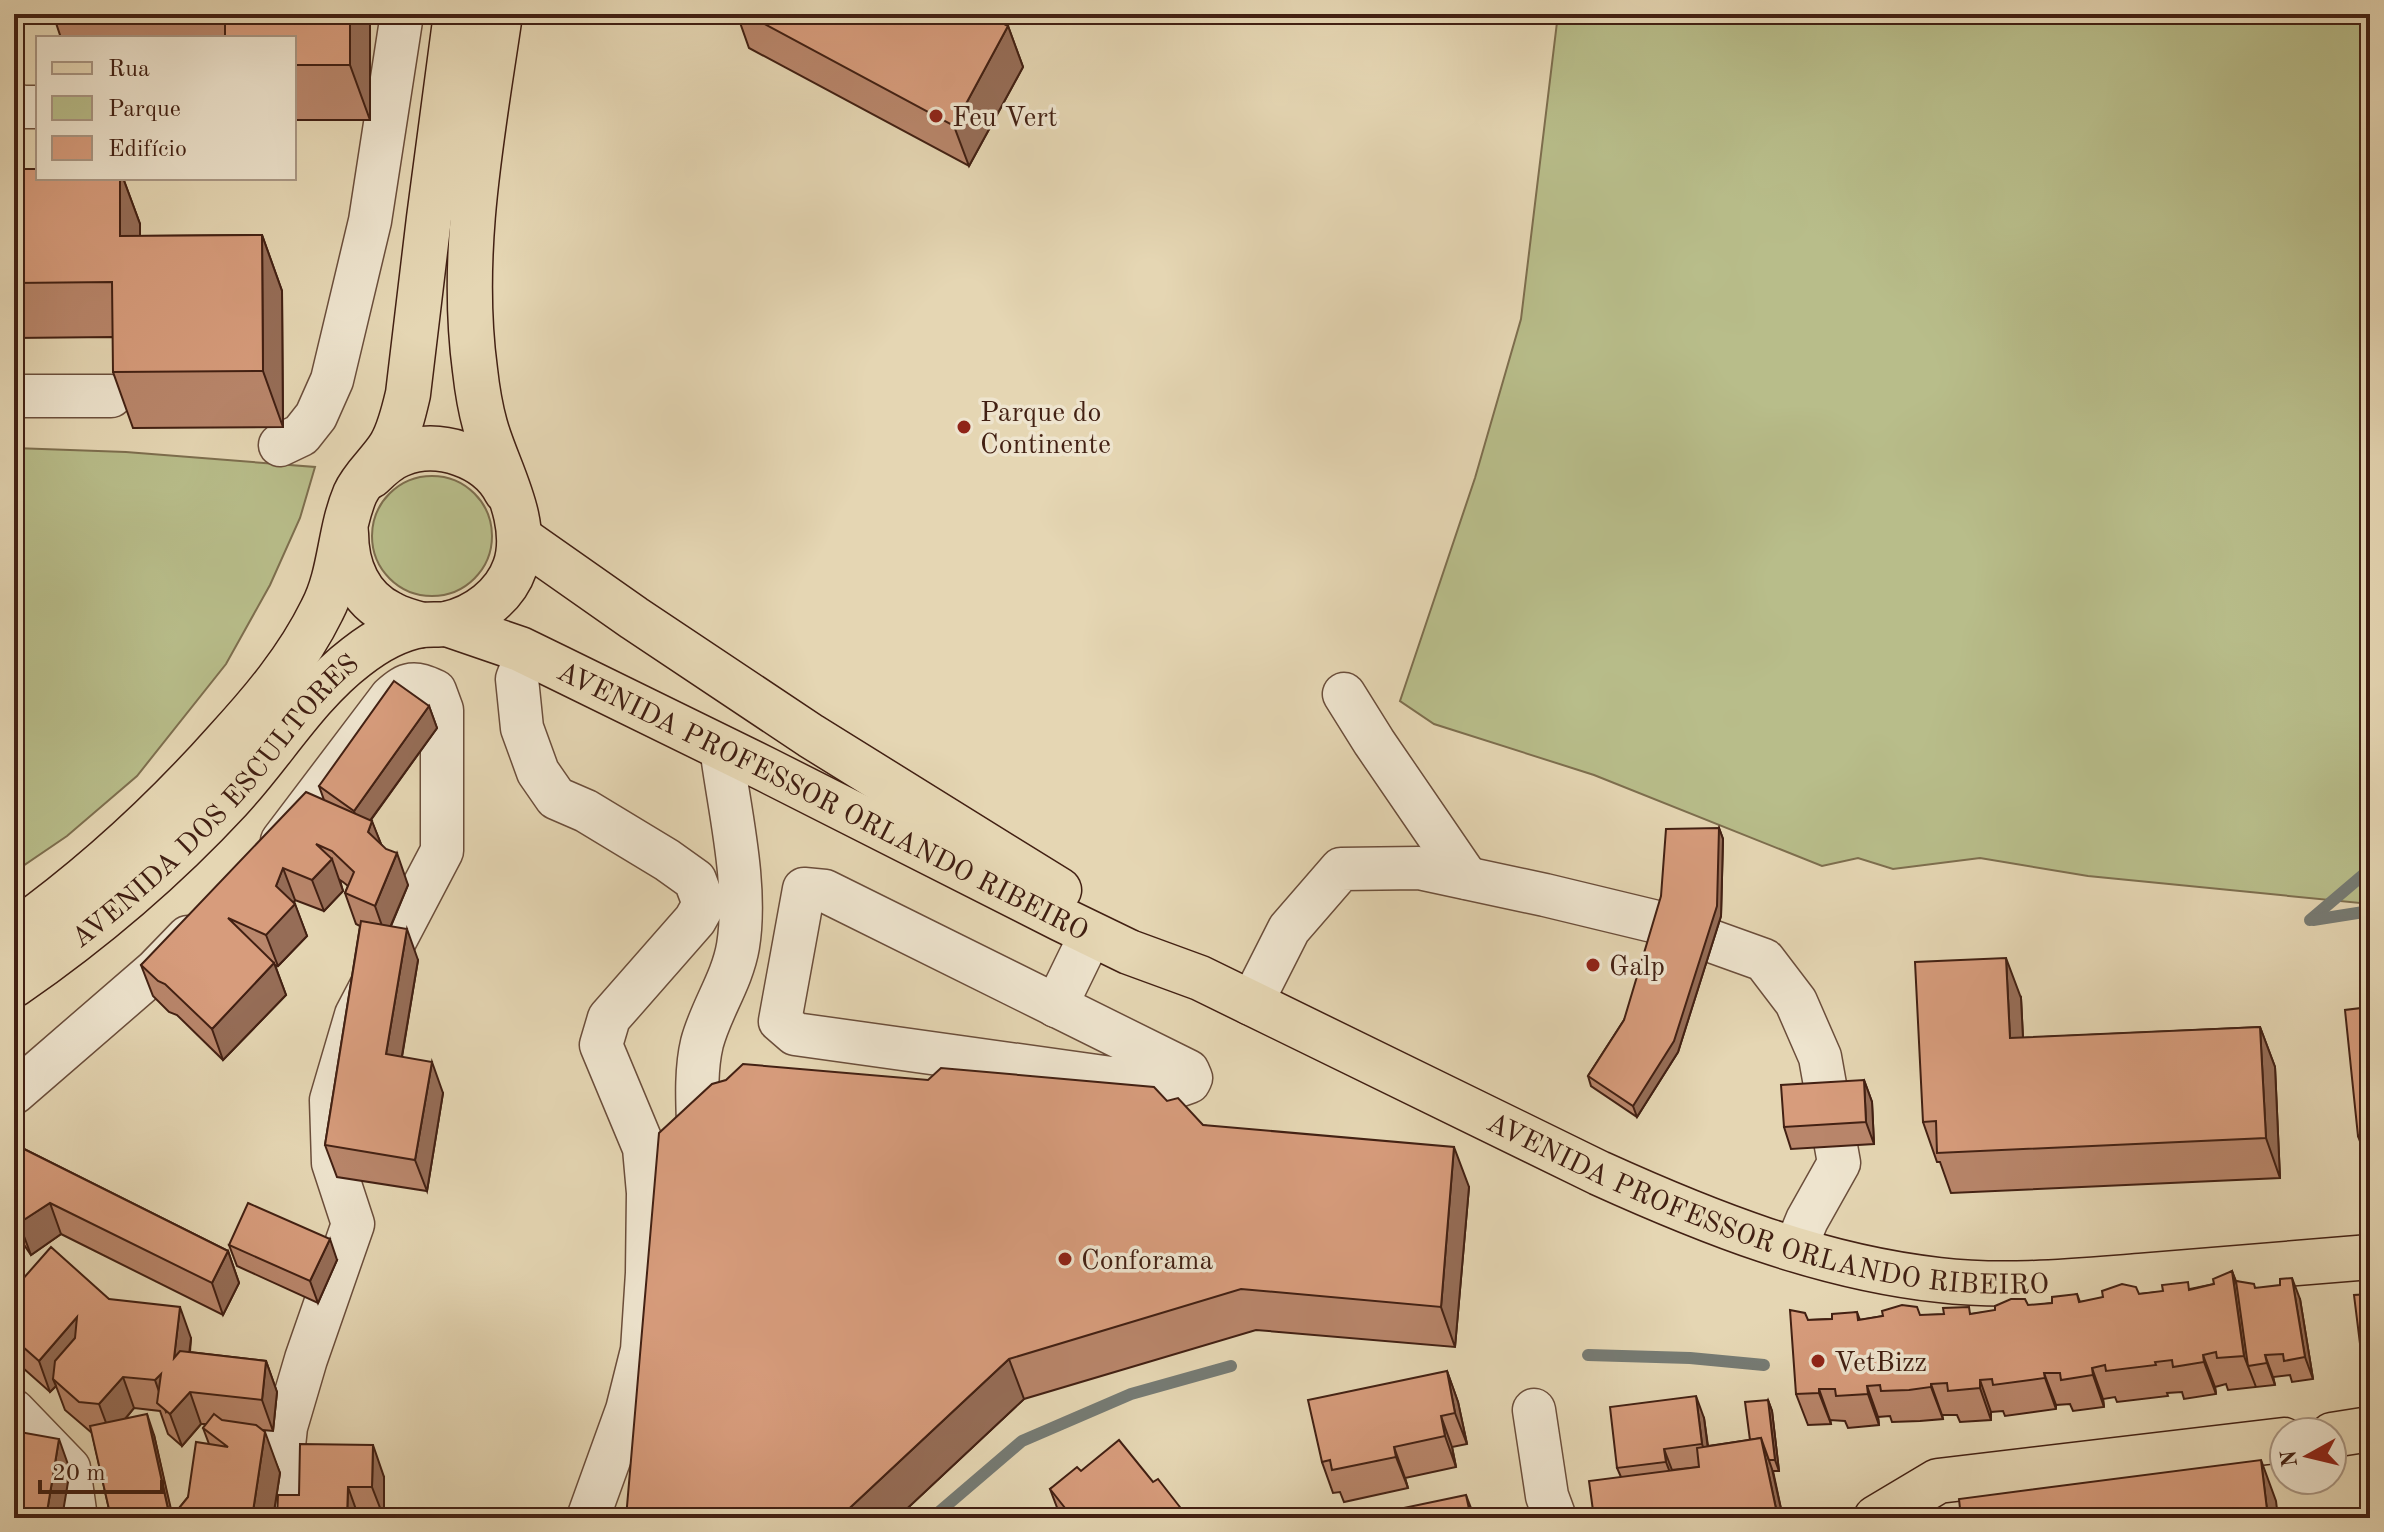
<svg xmlns="http://www.w3.org/2000/svg" width="2384" height="1532" font-family="'Old Standard TT',serif">
<style>
.green{fill:#b8bd8a;stroke:#7d6e4e;stroke-width:2}
.lines{fill:none;stroke-linecap:round;stroke-linejoin:round}
.stream{stroke:#767b74;stroke-width:12}
.minor-casing{stroke:#6b4e3b;stroke-width:45}
.major-casing{stroke:#422013;stroke-width:47}
.minor{stroke:#eee4ce;stroke-width:42}
.major{stroke:#e5d6b3;stroke-width:44}
.wall{fill:#b9866b;stroke:#422013;stroke-width:2;fill-rule:evenodd}
.shaded-wall{fill:#966d57;stroke:#422013;stroke-width:2}
.building{fill:#d79c7c;stroke:#422013;stroke-width:2}
.poi-dot{fill:#8f2418;stroke:#eee4ce;stroke-width:3}
.labels{text-anchor:middle;stroke-width:7;stroke-linejoin:round;paint-order:stroke}
.poi-label{font-size:28px;fill:#422013;stroke:#eee4ce;text-anchor:start}
.street-label{font-size:28px;fill:#422013;stroke:#eee4ce}
</style>
<rect width="100%" height="100%" fill="#e5d6b3"/>
<filter id="stains"><feTurbulence type="fractalNoise" baseFrequency=".0025" numOctaves="4"/><feColorMatrix values="0 0 0 0 .2 0 0 0 0 .09 0 0 0 0 .02 0 0 0 .5 -.17"/></filter>
<radialGradient id="worn" r=".72"><stop offset=".6" stop-color="#630" stop-opacity="0"/><stop offset="1" stop-color="#630" stop-opacity=".3"/></radialGradient>
<!-- green -->
<g class="green">
<polygon points="1558,14 2370,14 2370,904 2088,876 1980,858 1893,869 1858,858 1822,866 1594,775 1434,724 1400,701 1475,478 1521,319"/>
<polygon points="14,448 126,452 315,467 300,518 270,585 226,664 137,776 67,836 14,872"/>
<circle cx="432" cy="536" r="60"/>
</g>
<g class="lines">
<!-- stream -->
<g class="stream">
<polyline points="2310,920 2370,869"/>
<polyline points="2313,920 2370,911"/>
<polyline points="1588,1355 1690,1358 1764,1365"/>
<polyline points="932,1518 1022,1441 1131,1394 1231,1366"/>
</g>
<defs>
<g id="minor">
<polyline points="14,104 22,107 38,107"/>
<polyline points="14,396 111,396"/>
<polyline points="280,445 301,435 316,416 332,380 370,221 402,14"/>
<polyline points="527,653 517,679 522,728 538,772 556,798 586,811 667,860 695,880 704,904 695,920 609,1018 601,1045 644,1148 648,1193 647,1273 642,1350 627,1410 588,1518"/>
<polyline points="1344,694 1374,742 1467,878"/>
<polygon points="804,889 825,891 1188,1071 1191,1078 1189,1082 1175,1087 795,1034 780,1021"/>
<polyline points="1251,1004 1289,929 1341,869 1419,868 1545,895 1661,923 1764,960 1796,1002 1820,1057 1839,1163 1807,1220 1795,1249"/>
<polyline points="1056,1006 1091,934"/>
<polyline points="14,1093 156,970 188,937"/>
<path d="M698,1122C697,1097 696,1068 702,1043C711,1009 732,981 738,946C748,885 729,809 721,747"/>
<polyline points="1534,1410 1547,1496 1555,1518"/>
<polyline points="14,1411 69,1468 76,1518"/>
<path d="M280,1518V1483L286,1427L306,1359L353,1224L333,1163L331,1100L356,1015L442,851V710L435,691C414,681 408,682 391,697L282,841"/>
</g>
<g id="major">
<path d="M371,476C379,468 390,458 401,454C438,439 488,456 506,491"/>
<path d="M346,533C346,566 359,599 391,614C400,619 411,622 422,625"/>
<polyline points="520,538 634,618 811,736 1059,890"/>
<path id="s1" d="M447,624L520,649L559,668L767,770L1061,919L1129,952L1200,978L1599,1173C1707,1222 1820,1267 1939,1280C2005,1288 2074,1281 2140,1276C2216,1270 2293,1264 2370,1257"/>
<path d="M14,933C92,877 161,814 225,742C262,702 298,659 322,610C341,574 339,532 355,494C363,476 381,462 391,445C400,429 404,411 408,394L429,218L456,14"/>
<path id="s2" d="M14,985C92,931 165,869 229,800C272,754 306,695 356,657C375,642 397,629 422,625C430,624 438,625 446,624C476,618 505,596 515,567C531,521 497,469 485,425C480,407 477,388 475,370C459,251 483,131 500,14"/>
<polyline points="2332,1435 2370,1429"/>
<polyline points="1876,1518 1938,1481 2284,1440"/>
</g>
</defs>
<!-- minor casing -->
<use href="#minor" class="minor-casing"/>
<!-- major casing -->
<use href="#major" class="major-casing"/>
<!-- minor -->
<use href="#minor" class="minor"/>
<!-- major -->
<use href="#major" class="major"/>
</g>
<!-- wall -->
<g class="wall">
<polygon points="53,14 370,14 370,120 294,120 294,38 61,38"/>
<polygon points="737,14 985,14 1008,26 1023,67 969,166 749,48"/>
<polygon points="14,169 38,178 123,178 140,224 140,236 262,235 282,291 283,427 133,428 113,372 113,337 14,338"/>
<polygon points="429,706 437,728 371,820 381,844 408,885 391,926 418,960 402,1057 443,1093 427,1191 337,1177 325,1145 360,926 356,924 345,893 348,886 343,882 340,880 343,891 324,911 295,900 294,902 307,936 278,966 275,965 286,995 223,1060 177,1015 169,1012 153,996 141,965 324,800 319,786"/>
<polygon points="1719,828 1723,839 1721,916 1678,1052 1637,1117 1591,1086 1588,1076 1624,1020"/>
<polygon points="2021,998 2023,1038 2260,1027 2275,1067 2280,1178 1951,1193 1940,1162 1937,1162 1923,1122"/>
<polygon points="2370,1007 2370,1168 2358,1136"/>
<polygon points="1864,1080 1872,1102 1874,1144 1791,1149 1784,1127"/>
<polygon points="1167,1101 1203,1125 1469,1187 1455,1347 1256,1330 1024,1399 897,1518"/>
<polygon points="14,1144 228,1251 239,1283 223,1315 61,1234 31,1255 16,1233 14,1234"/>
<polygon points="229,1245 337,1260 318,1303 237,1266"/>
<polygon points="2232,1271 2236,1281 2256,1288 2300,1299 2313,1379 2292,1382 2290,1375 2273,1377 2275,1385 2228,1390 2226,1384 2215,1387 2216,1394 2184,1399 2182,1392 2167,1393 2168,1396 2117,1402 2115,1397 2103,1399 2104,1407 2073,1411 2070,1404 2056,1405 2056,1409 2005,1416 2003,1411 1991,1412 1991,1420 1960,1422 1957,1415 1942,1415 1943,1419 1920,1421 1892,1422 1890,1416 1878,1417 1879,1425 1848,1428 1845,1421 1830,1420 1831,1424 1808,1425 1796,1394 1808,1320 1832,1319 1857,1312 1860,1320 1883,1316 1972,1314 2052,1303 2077,1294 2080,1302 2139,1294 2190,1289 2214,1284"/>
<path d="M14,1289L109,1299L191,1338L190,1352L266,1361L277,1392L273,1431L262,1430L280,1473L273,1518H111L92,1433L65,1410L56,1386L50,1392L14,1360ZM134,1408L160,1411L168,1434L182,1446L201,1424H206L203,1428L209,1444L188,1497L172,1517L154,1435L126,1418Z"/>
<polygon points="2370,1294 2370,1382 2362,1360"/>
<polygon points="1447,1371 1458,1402 1467,1444 1452,1447 1456,1467 1405,1478 1408,1488 1344,1502 1340,1492 1333,1493 1322,1462"/>
<path d="M1768,1400L1772,1411L1779,1471H1773L1783,1518H1594L1621,1477L1617,1468L1704,1418L1708,1446L1750,1440ZM1699,1467L1672,1471V1470Z"/>
<polygon points="1081,1471 1153,1482 1183,1511 1186,1518 1064,1518 1058,1510 1050,1489"/>
<polygon points="384,1477 384,1518 277,1518 299,1495"/>
</g>
<!-- shaded-wall -->
<g class="shaded-wall">
<polygon points="350,14 370,14 370,120 350,65"/>
<polygon points="1008,26 1023,67 969,166 954,126"/>
<polygon points="120,178 123,178 140,224 140,291 120,236"/>
<polygon points="262,235 282,291 283,427 263,371"/>
<polygon points="429,706 437,728 361,833 354,811"/>
<polygon points="372,821 384,852 368,832"/>
<polygon points="1719,828 1723,839 1721,916 1678,1052 1637,1117 1633,1106"/>
<polygon points="397,853 408,885 386,937 375,906"/>
<polygon points="332,859 343,891 324,911 312,880"/>
<polygon points="283,868 295,900 291,908 295,904 307,936 278,966 266,935 276,886"/>
<polygon points="407,929 418,960 397,1085 386,1054"/>
<polygon points="2006,958 2021,998 2025,1079 2010,1038"/>
<polygon points="274,963 286,995 223,1060 212,1029"/>
<polygon points="2260,1027 2275,1067 2280,1178 2266,1138"/>
<polygon points="432,1062 443,1093 427,1191 415,1160"/>
<polygon points="1864,1080 1872,1102 1874,1144 1866,1122"/>
<polygon points="1454,1147 1469,1187 1455,1347 1441,1307"/>
<polygon points="50,1203 61,1234 31,1255 19,1223"/>
<polygon points="330,1239 337,1260 318,1303 310,1281"/>
<polygon points="228,1251 239,1283 223,1315 212,1283"/>
<polygon points="2232,1271 2243,1303 2248,1366 2256,1387 2244,1356"/>
<polygon points="2292,1278 2300,1299 2313,1379 2305,1357"/>
<polygon points="180,1307 191,1338 185,1389 174,1358"/>
<polygon points="77,1317 89,1348 53,1379 56,1386 50,1392 39,1361"/>
<polygon points="2203,1355 2215,1387 2216,1394 2204,1362"/>
<polygon points="2265,1355 2273,1377 2275,1385 2267,1363"/>
<polygon points="1009,1359 1024,1399 897,1518 839,1518"/>
<polygon points="266,1361 277,1392 273,1431 262,1400"/>
<polygon points="2092,1368 2103,1399 2104,1407 2093,1375"/>
<polygon points="1447,1371 1458,1402 1467,1444 1455,1413"/>
<polygon points="2044,1373 2056,1405 2056,1409 2045,1378"/>
<polygon points="161,1374 172,1405 166,1412 155,1380"/>
<polygon points="123,1377 134,1408 111,1436 99,1404"/>
<polygon points="1980,1380 1991,1412 1991,1420 1980,1388"/>
<polygon points="1931,1384 1942,1415 1943,1419 1931,1387"/>
<polygon points="1867,1386 1878,1417 1879,1425 1868,1394"/>
<polygon points="1819,1389 1830,1420 1831,1424 1819,1393"/>
<polygon points="190,1392 201,1424 182,1446 170,1414"/>
<polygon points="1696,1396 1704,1418 1710,1465 1702,1444"/>
<polygon points="1768,1400 1772,1411 1779,1471 1775,1460"/>
<polygon points="147,1414 154,1435 173,1518 170,1518"/>
<polygon points="1441,1416 1452,1447 1456,1467 1445,1436"/>
<polygon points="265,1432 280,1473 273,1518 252,1518"/>
<polygon points="1761,1438 1772,1469 1783,1518 1778,1518"/>
<polygon points="59,1439 70,1470 62,1518 46,1518"/>
<polygon points="373,1445 384,1477 384,1518 372,1487"/>
<polygon points="1394,1447 1405,1478 1408,1488 1396,1457"/>
<polygon points="1664,1449 1672,1470 1674,1483 1666,1462"/>
<polygon points="2261,1460 2276,1501 2278,1518 2268,1518"/>
<polygon points="348,1487 359,1518 347,1518"/>
<polygon points="1466,1495 1474,1516 1474,1518 1471,1518"/>
<polygon points="1183,1511 1186,1518 1175,1518"/>
</g>
<!-- building -->
<g class="building">
<polygon points="225,14 350,14 350,65 294,65 294,38 225,38"/>
<polygon points="746,14 985,14 1008,26 954,126"/>
<polygon points="14,169 38,169 38,178 120,178 120,236 262,235 263,371 113,372 112,282 14,283"/>
<polygon points="394,681 429,706 354,811 319,786"/>
<polygon points="306,792 372,821 368,832 386,849 397,853 375,906 345,893 354,872 332,851 316,844 332,859 312,880 283,868 276,886 295,904 266,935 228,918 274,963 212,1029 165,984 158,981 141,965"/>
<polygon points="1719,828 1717,906 1674,1041 1633,1106 1588,1076 1624,1020 1661,896 1666,829"/>
<polygon points="361,921 407,929 386,1054 432,1062 415,1160 325,1145"/>
<polygon points="2006,958 2010,1038 2260,1027 2266,1138 1937,1153 1936,1121 1923,1122 1915,962"/>
<polygon points="2370,1007 2370,1134 2358,1136 2345,1010"/>
<polygon points="743,1064 928,1080 941,1068 1154,1087 1167,1101 1178,1098 1203,1125 1454,1147 1441,1307 1241,1289 1009,1359 839,1518 626,1518 659,1133 712,1084 726,1080"/>
<polygon points="1864,1080 1866,1122 1784,1127 1781,1085"/>
<polygon points="14,1144 228,1251 212,1283 50,1203 19,1223 14,1216"/>
<polygon points="248,1203 330,1239 310,1281 229,1245"/>
<polygon points="51,1247 109,1299 180,1307 174,1358 180,1351 266,1361 262,1400 190,1392 170,1414 157,1403 161,1374 155,1380 123,1377 99,1404 79,1402 53,1379 55,1361 75,1338 77,1317 39,1361 14,1339 14,1289"/>
<polygon points="2232,1271 2244,1356 2217,1358 2216,1352 2203,1355 2204,1362 2173,1367 2172,1360 2155,1362 2156,1365 2106,1371 2105,1365 2092,1368 2093,1375 2061,1380 2060,1373 2044,1373 2045,1378 1993,1385 1992,1379 1980,1380 1980,1388 1948,1391 1947,1383 1931,1384 1931,1387 1909,1390 1881,1391 1880,1385 1867,1386 1868,1394 1836,1396 1835,1389 1819,1389 1819,1393 1796,1394 1790,1310 1805,1313 1808,1320 1832,1319 1832,1314 1857,1312 1858,1320 1883,1316 1882,1311 1902,1305 1917,1307 1920,1315 1944,1314 1943,1308 1969,1307 1970,1314 1995,1310 1995,1306 2011,1299 2025,1299 2028,1305 2052,1303 2052,1297 2077,1294 2079,1302 2103,1297 2102,1291 2122,1284 2136,1287 2139,1294 2163,1291 2162,1285 2188,1282 2189,1290 2214,1284 2213,1279"/>
<polygon points="2292,1278 2305,1357 2284,1361 2283,1354 2265,1355 2267,1363 2248,1366 2236,1281 2254,1284 2255,1288 2280,1285 2280,1279"/>
<polygon points="2370,1294 2370,1360 2362,1360 2354,1295"/>
<polygon points="1447,1371 1455,1413 1441,1416 1445,1436 1394,1447 1396,1457 1332,1470 1330,1460 1322,1462 1308,1400"/>
<polygon points="1696,1396 1702,1444 1664,1449 1666,1462 1617,1468 1610,1407"/>
<polygon points="1768,1400 1775,1460 1769,1460 1761,1438 1750,1440 1745,1402"/>
<polygon points="147,1414 170,1518 111,1518 90,1426"/>
<polygon points="214,1414 222,1420 256,1425 265,1432 252,1518 171,1518 188,1497 196,1442 228,1447 203,1428"/>
<polygon points="14,1431 59,1439 46,1518 14,1518"/>
<polygon points="1761,1438 1778,1518 1708,1518 1707,1508 1629,1518 1594,1518 1589,1481 1699,1467 1697,1448"/>
<polygon points="1119,1440 1153,1482 1158,1479 1183,1511 1175,1518 1073,1518 1050,1489 1077,1467 1081,1471"/>
<polygon points="300,1444 373,1445 372,1487 348,1487 347,1518 277,1518 278,1495 299,1495"/>
<polygon points="2261,1460 2268,1518 1961,1518 1959,1499"/>
<polygon points="1466,1495 1471,1518 1395,1518 1394,1510"/>
</g>
<!-- markers -->
<g class="poi-dot">
<circle cx="936" cy="116" r="8"/>
<circle cx="964" cy="427" r="8"/>
<circle cx="1593" cy="965" r="8"/>
<circle cx="1065" cy="1259" r="8"/>
<circle cx="1818" cy="1361" r="8"/>
</g>
<g class="labels">
<!-- poi labels -->
<g class="poi-label">
<text x="952" y="126">Feu Vert</text>
<text x="980" y="421">Parque do<tspan x="980" dy="32">Continente</tspan></text>
<text x="1609" y="975">Galp</text>
<text x="1081" y="1269">Conforama</text>
<text x="1834" y="1371">VetBizz</text>
</g>
<!-- street labels -->
<g class="street-label">
<text dy="10" stroke="none"><textPath href="#s2" startOffset="274">AVENIDA DOS ESCULTORES</textPath></text>
<text dy="10" stroke="none"><textPath href="#s1" startOffset="416">AVENIDA PROFESSOR ORLANDO RIBEIRO</textPath></text>
<text dy="10" stroke="none"><textPath href="#s1" startOffset="1450">AVENIDA PROFESSOR ORLANDO RIBEIRO</textPath></text>
</g>
</g>
<!-- margin -->
<rect width="2384" height="1532" fill="none" stroke="#e5d6b3" stroke-width="48"/>
<rect x="16" y="16" width="2352" height="1500" fill="none" stroke="#422013" stroke-width="4"/>
<rect x="24" y="24" width="2336" height="1484" fill="none" stroke="#422013" stroke-width="2"/>
<!-- legend -->
<rect x="36" y="36" width="260" height="144" fill="#eee4ce" stroke="#a99683" stroke-width="2"/>
<rect x="52" y="62" width="40" height="12" fill="#e5d6b3" stroke="#a99683" stroke-width="2"/>
<text x="108" y="76" font-size="24" fill="#422013">Rua</text>
<rect x="52" y="96" width="40" height="24" fill="#b8bd8a" stroke="#a99683" stroke-width="2"/>
<text x="108" y="116" font-size="24" fill="#422013">Parque</text>
<rect x="52" y="136" width="40" height="24" fill="#d79c7c" stroke="#a99683" stroke-width="2"/>
<text x="108" y="156" font-size="24" fill="#422013">Edifício</text>
<!-- north arrow -->
<g transform="translate(2308 1456) rotate(262)"><circle r="38" fill="#eee4ce" stroke="#a99683" stroke-width="2"/>
<path d="M0-6L14 30L0 20L-14 30Z" fill="#8f2418"/>
<text y="-12" font-size="22" font-weight="bold" text-anchor="middle" fill="#422013">N</text>
</g>
<!-- scale -->
<path d="M40 1480v12h122v-12" fill="none" stroke="#422013" stroke-width="4"/>
<text x="52" y="1480" font-size="24" fill="#422013" stroke="#eee4ce" stroke-width="6" paint-order="stroke">20 m</text>
<rect width="100%" height="100%" filter="url(#stains)"/>
<rect width="100%" height="100%" fill="url(#worn)"/>
</svg>
